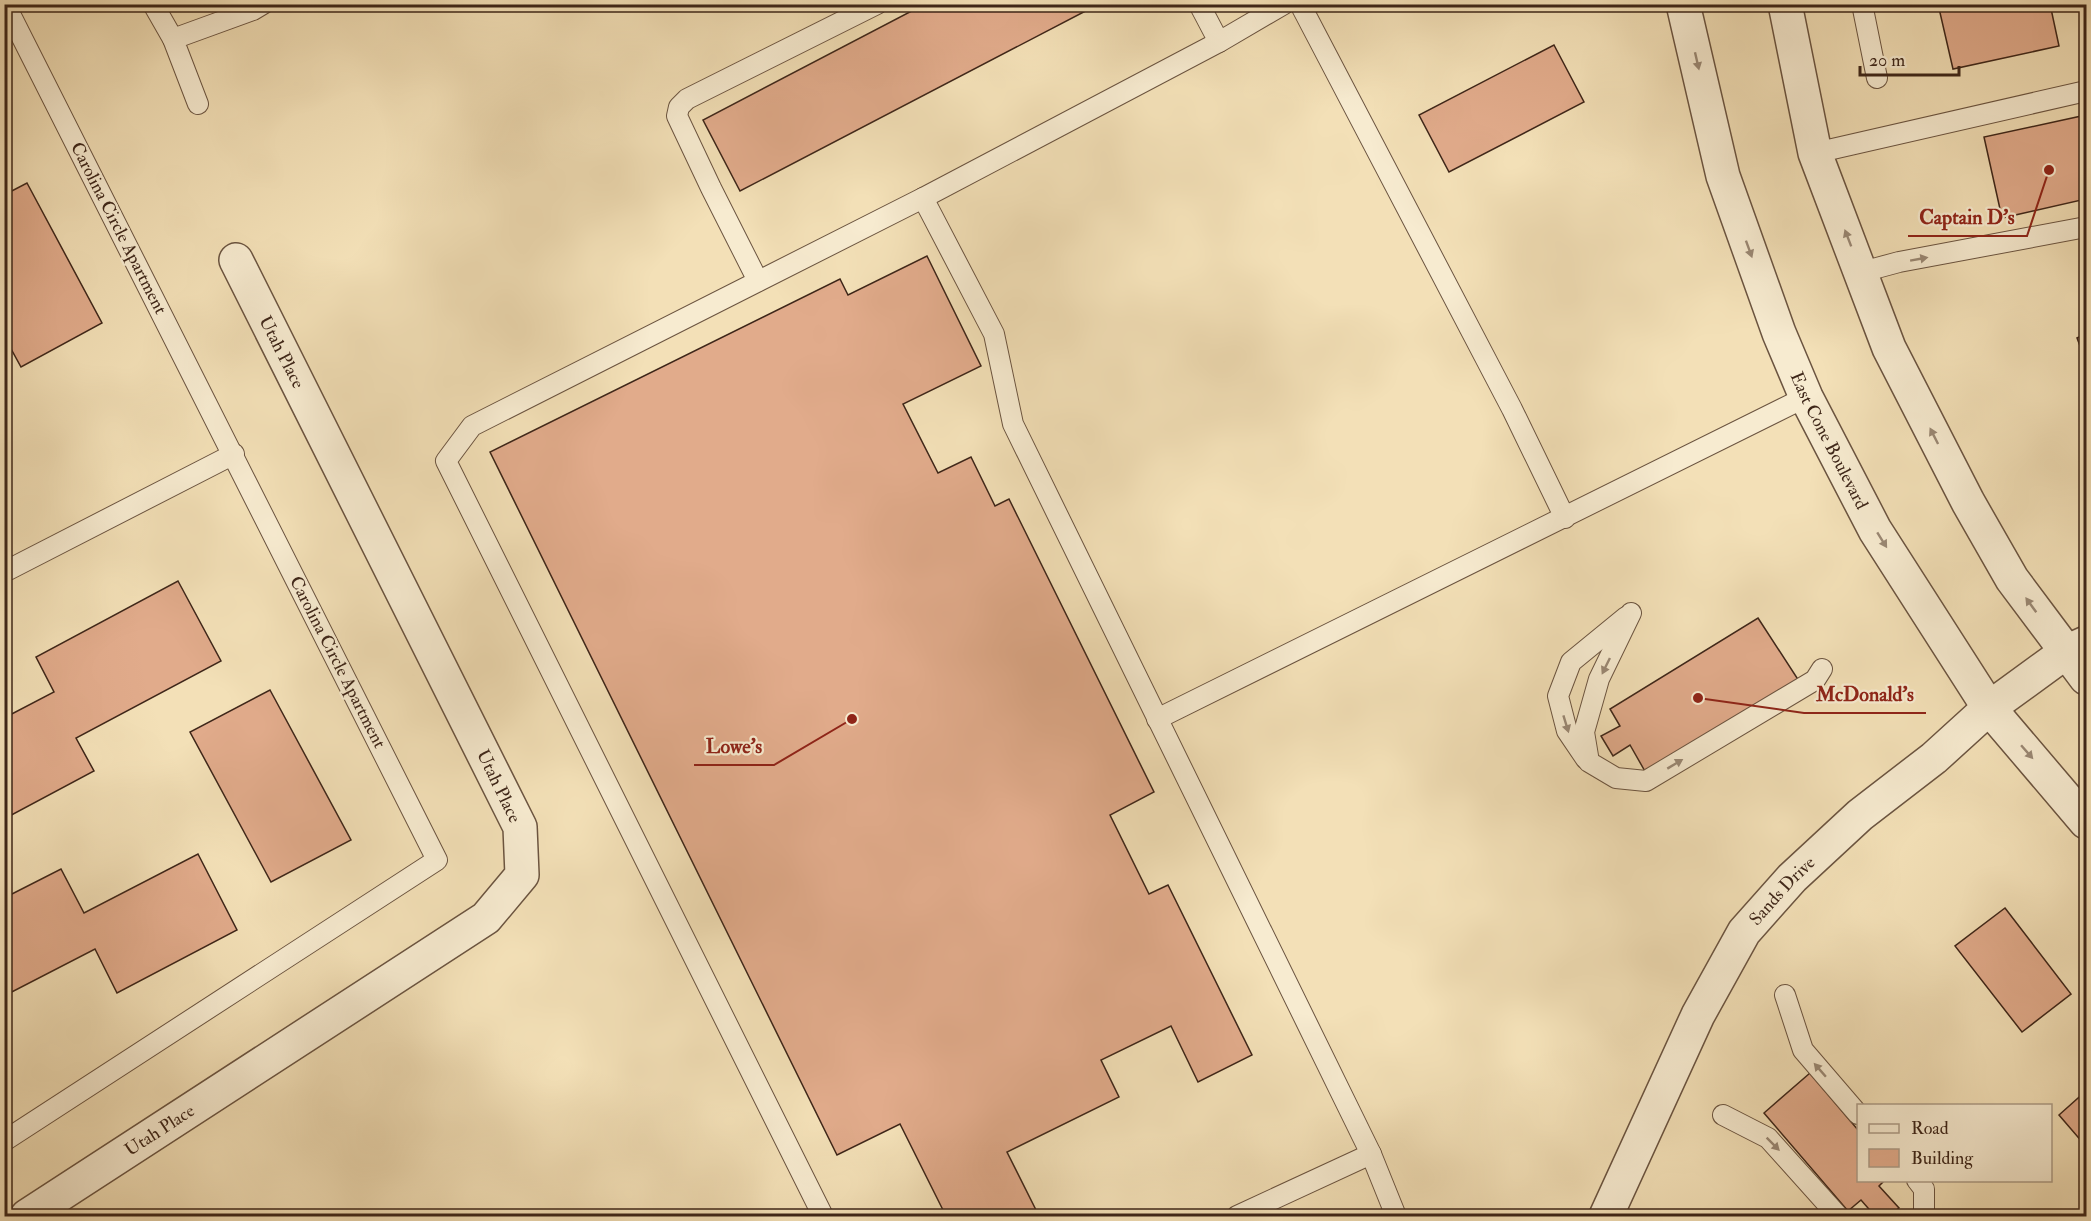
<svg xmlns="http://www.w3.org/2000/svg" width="2091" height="1221" font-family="'IM FELL Double Pica',serif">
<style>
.building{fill:#e1ab8b;stroke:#3e2619;stroke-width:1.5}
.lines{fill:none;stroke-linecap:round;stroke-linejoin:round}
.service-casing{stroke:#6b5440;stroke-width:22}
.minor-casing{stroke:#6b5440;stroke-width:36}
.tertiary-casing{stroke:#6b5440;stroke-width:36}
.service{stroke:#f7ebd0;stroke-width:20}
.minor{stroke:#f7ebd0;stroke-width:33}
.tertiary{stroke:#f7ebd0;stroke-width:33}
.oneway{fill:#9a8874}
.labels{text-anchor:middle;stroke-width:4.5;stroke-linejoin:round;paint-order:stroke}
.street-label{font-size:18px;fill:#3e2619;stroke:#f7ebd0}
.leader{fill:none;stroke:#8f2418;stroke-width:2}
.callout-dot{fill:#8f2418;stroke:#f7ebd0;stroke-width:2}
.callout-label{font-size:20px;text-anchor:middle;font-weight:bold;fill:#8f2418;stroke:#f7ebd0;stroke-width:4.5;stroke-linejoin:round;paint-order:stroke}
</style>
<rect width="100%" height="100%" fill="#f3e0b7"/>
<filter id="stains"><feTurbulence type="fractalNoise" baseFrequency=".00333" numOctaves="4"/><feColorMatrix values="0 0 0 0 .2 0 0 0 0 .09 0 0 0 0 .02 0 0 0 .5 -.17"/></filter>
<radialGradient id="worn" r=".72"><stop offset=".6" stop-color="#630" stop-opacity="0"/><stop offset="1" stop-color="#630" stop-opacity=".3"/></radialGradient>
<!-- building -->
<g class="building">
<polygon points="925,4 1099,4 740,191 703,120"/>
<polygon points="1938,4 2050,4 2059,46 1953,69"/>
<polygon points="1554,45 1584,102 1449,172 1419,115"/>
<polygon points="2086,115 2086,199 2002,218 1984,137"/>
<polygon points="27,183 102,323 21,367 4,336 4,195"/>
<polygon points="927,256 981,366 903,404 938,473 971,457 995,506 1009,499 1154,792 1110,815 1149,894 1168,885 1252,1055 1198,1082 1171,1026 1101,1060 1119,1097 1007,1152 1039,1216 946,1216 900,1124 837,1155 490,452 840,279 848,295"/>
<polygon points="2086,334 2086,362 2077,338"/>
<polygon points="178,581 221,661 76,738 94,771 4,819 4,718 54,692 36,657"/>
<polygon points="1758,618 1799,681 1646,773 1630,745 1613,756 1601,736 1620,726 1610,709"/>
<polygon points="270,690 351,840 271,882 190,732"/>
<polygon points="198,854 237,930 117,993 95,949 4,996 4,898 61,869 84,913"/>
<polygon points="2005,908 2071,994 2022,1032 1955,946"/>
<polygon points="1810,1073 1858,1130 1858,1180 1885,1180 1879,1186 1899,1208 1889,1216 1875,1216 1861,1200 1848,1211 1764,1113"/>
<polygon points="2086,1091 2086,1140 2083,1143 2059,1115"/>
</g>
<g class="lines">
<defs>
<g id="service">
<polyline points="153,4 173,39"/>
<polyline points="1199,4 1219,42"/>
<polyline points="1300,4 1512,409 1565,518"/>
<polyline points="1862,4 1877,78"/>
<polyline points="198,104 173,39 253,10 263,4"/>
<polyline points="1815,153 2086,91"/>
<polyline points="923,198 1219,42 1284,4"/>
<polyline points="1862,272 1899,262 2086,227"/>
<polyline points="758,281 711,188 677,116 679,107 687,99 877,4"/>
<polyline points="4,572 234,454"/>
<polyline points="1631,613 1599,679 1584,732 1589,762 1616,778 1646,781 1815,680 1822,669"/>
<polyline points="1157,719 1806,397"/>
<polyline points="1586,759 1567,731 1558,696 1571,662 1626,617"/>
<polyline points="1785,995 1803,1050 1858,1114"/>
<polyline points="1723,1115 1768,1138 1838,1216"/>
<polyline points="4,1141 437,860 5,4"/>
<polyline points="1917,1180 1924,1189 1924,1216"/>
<polyline points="823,1216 446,461 472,426 923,198 994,334 1013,424 1371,1154 1396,1216"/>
<polyline points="1237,1216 1371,1154"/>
</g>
<g id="minor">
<path id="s1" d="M27,1216L486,918L522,875L520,827L236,260"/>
<path id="s2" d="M1606,1216L1698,1015L1744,932L1792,878L1860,815L1934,758L1989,708L2066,652L2086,643"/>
</g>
<g id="tertiary">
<path id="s3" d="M1683,4L1723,176L1779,333L1806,397L1875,530L1989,708L2086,822"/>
<polyline points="1785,4 1815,153 1889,348 1968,502 2012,579 2086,678"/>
</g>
</defs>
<!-- service casing -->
<use href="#service" class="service-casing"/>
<!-- minor casing -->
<use href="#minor" class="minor-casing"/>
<!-- tertiary casing -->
<use href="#tertiary" class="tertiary-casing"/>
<!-- service -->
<use href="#service" class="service"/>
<!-- minor -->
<use href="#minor" class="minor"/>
<!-- tertiary -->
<use href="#tertiary" class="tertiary"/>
</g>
<!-- one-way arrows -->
<defs><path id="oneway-solid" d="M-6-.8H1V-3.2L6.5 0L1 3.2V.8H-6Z" transform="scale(1.5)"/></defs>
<g class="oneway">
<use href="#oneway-solid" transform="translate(1697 61) rotate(77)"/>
<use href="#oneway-solid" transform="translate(1848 238) rotate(-111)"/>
<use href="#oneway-solid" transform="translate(1749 249) rotate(70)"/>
<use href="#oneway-solid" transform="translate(1919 259) rotate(-10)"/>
<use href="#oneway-solid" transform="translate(1934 436) rotate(-117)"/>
<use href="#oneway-solid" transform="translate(1882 540) rotate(58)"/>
<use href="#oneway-solid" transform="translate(2031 605) rotate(-126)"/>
<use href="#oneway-solid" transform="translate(1606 666) rotate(116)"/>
<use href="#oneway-solid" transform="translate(1566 724) rotate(73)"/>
<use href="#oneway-solid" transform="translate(2027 752) rotate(49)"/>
<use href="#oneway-solid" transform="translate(1675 764) rotate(-31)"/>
<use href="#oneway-solid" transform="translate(1820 1070) rotate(-131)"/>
<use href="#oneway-solid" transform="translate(1773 1144) rotate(45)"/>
</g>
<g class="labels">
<!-- street labels -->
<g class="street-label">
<text transform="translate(119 228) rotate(63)" y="6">Carolina Circle Apartment</text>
<text transform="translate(282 352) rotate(63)" y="6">Utah Place</text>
<text dy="6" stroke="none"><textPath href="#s3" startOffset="462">East Cone Boulevard</textPath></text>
<text transform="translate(338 662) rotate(63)" y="6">Carolina Circle Apartment</text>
<text transform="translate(499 786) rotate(64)" y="6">Utah Place</text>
<text dy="6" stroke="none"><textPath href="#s2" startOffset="372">Sands Drive</textPath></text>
<text dy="6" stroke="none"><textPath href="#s1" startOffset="158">Utah Place</textPath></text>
</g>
</g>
<!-- callouts -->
<path class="leader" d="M2049 170L2027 236H1908M1698 698L1804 713H1926M852 719L774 765H694"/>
<g class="callout-dot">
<circle cx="2049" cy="170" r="6"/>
<circle cx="1698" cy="698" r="6"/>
<circle cx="852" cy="719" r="6"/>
</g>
<g class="callout-label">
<text x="1967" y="224">Captain D's</text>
<text x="1865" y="701">McDonald's</text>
<text x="734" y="753">Lowe's</text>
</g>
<!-- margin -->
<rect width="2091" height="1221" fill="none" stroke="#f3e0b7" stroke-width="24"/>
<rect x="6" y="6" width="2079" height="1209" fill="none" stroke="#3e2619" stroke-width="3"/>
<rect x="12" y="12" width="2067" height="1197" fill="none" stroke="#3e2619" stroke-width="1.5"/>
<!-- legend -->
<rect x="1857" y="1104" width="195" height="78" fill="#f7ebd0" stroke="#ad9c87" stroke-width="1.5"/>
<rect x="1869" y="1124" width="30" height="9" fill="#f7ebd0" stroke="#ad9c87" stroke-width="1.5"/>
<text x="1911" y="1134" font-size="18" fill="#3e2619">Road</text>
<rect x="1869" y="1149" width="30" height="18" fill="#e1ab8b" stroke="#ad9c87" stroke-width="1.5"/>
<text x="1911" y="1164" font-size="18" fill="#3e2619">Building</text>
<!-- scale -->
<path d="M1860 66v9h99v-9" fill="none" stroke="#3e2619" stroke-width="3"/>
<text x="1869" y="66" font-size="18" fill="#3e2619" stroke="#f7ebd0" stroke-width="4.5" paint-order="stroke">20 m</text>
<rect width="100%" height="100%" filter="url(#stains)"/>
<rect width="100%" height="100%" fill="url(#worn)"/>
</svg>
